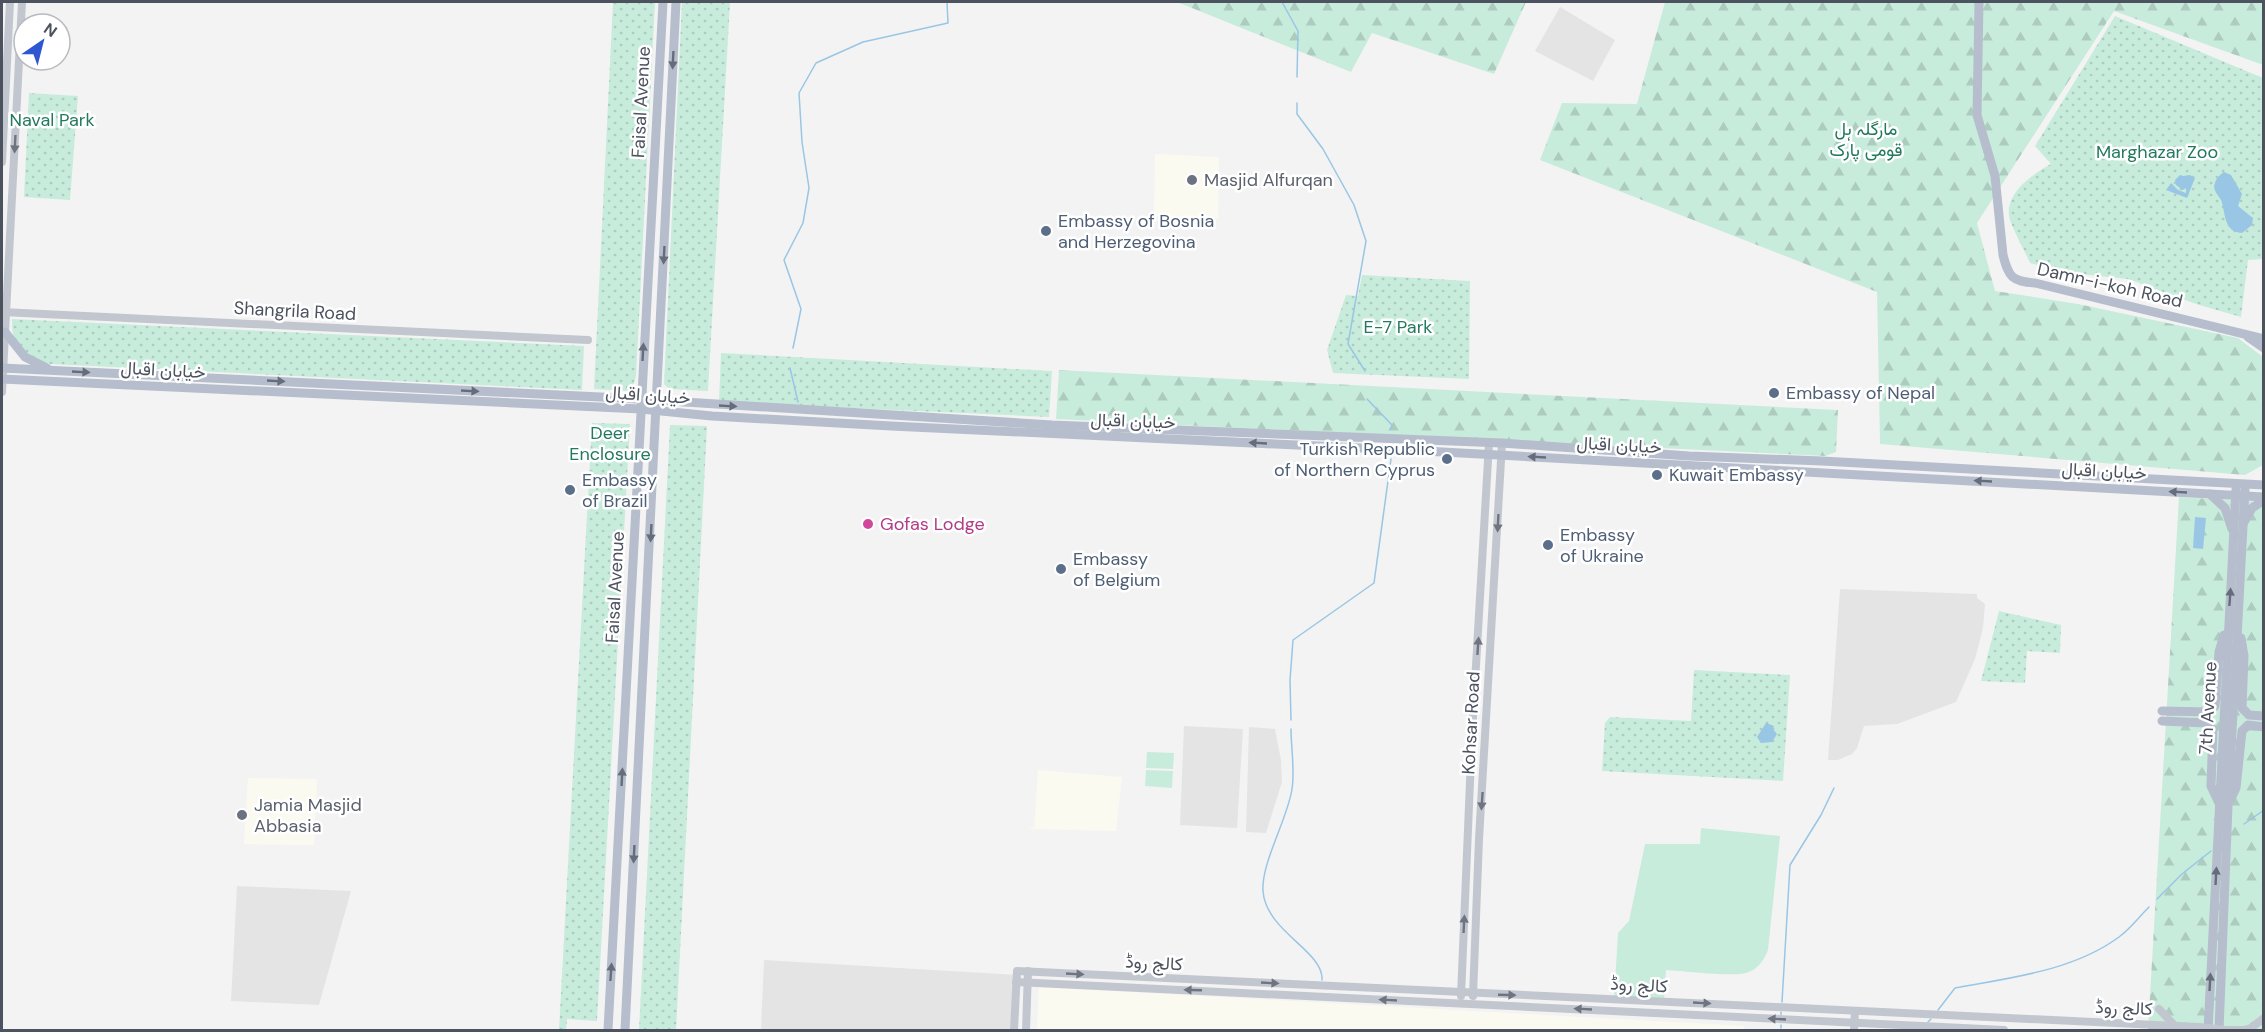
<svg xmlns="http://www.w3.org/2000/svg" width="2265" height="1032" font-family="'DM Sans',Vazirmatn,sans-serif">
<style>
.commercial{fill:#fbfaf0}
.education{fill:#e5e4e4}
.grass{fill:#c7ecdc}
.forest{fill:url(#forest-firs)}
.park{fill:url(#park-dots)}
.water{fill:#99c6e4}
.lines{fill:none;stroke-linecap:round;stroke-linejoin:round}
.stream{stroke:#99c6e4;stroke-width:1.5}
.minor{stroke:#c2c7cf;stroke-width:8}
.major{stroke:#b6bdcd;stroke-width:9}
.minor-bridge{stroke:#c2c7cf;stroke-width:8}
.oneway{fill:#666d7a}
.oneway2{fill:#6f7580}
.worship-dot{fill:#6b7280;stroke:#fff;stroke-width:2}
.service-dot{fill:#5c6f8a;stroke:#fff;stroke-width:2}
.hotel-dot{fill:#d1479c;stroke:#fff;stroke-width:2}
.labels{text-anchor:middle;stroke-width:5;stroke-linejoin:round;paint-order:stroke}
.street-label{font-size:18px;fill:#4c525e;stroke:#fff}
.park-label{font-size:18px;fill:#23795e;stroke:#fff}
.worship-label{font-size:18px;fill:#5b616d;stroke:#fff;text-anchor:start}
.service-label{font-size:18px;fill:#4e5e75;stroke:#fff;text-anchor:start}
.hotel-label{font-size:18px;fill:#b23c85;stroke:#fff;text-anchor:start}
</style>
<defs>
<pattern id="forest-firs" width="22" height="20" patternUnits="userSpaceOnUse" patternTransform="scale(1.5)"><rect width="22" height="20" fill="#c7ecdc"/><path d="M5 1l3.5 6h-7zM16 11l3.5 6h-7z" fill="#adccbf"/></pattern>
<pattern id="park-dots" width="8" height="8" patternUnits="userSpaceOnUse" patternTransform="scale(1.5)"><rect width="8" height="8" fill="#c7ecdc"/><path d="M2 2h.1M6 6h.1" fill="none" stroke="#adccbf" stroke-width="1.8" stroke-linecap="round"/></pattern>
</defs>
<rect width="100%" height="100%" fill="#f4f3f3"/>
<!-- commercial -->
<g class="commercial">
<polygon points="1155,154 1219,157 1218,219 1154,216"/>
<polygon points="1038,770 1122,777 1116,831 1028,829 1034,827"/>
<polygon points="248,778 317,779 314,845 244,844"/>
<polygon points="1039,987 1744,1026 1744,1030 1037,1030"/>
</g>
<!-- education -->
<g class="education">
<polygon points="1560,7 1615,40 1593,81 1535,51"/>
<polygon points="1840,589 1977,594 1977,598 1985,604 1983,628 1975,659 1956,702 1897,724 1864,726 1857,748 1852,754 1838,760 1828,760"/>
<polygon points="1184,726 1243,729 1237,828 1180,825"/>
<polygon points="1249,727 1275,729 1281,760 1282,782 1266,833 1246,832"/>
<polygon points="237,886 351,891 319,1005 231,1001"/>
<polygon points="764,960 1020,975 1017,1030 761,1030"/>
</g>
<!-- grass -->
<g class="grass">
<polygon points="1147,752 1174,753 1173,769 1146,768"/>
<polygon points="1146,770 1173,771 1172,788 1145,786"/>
<path d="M1701,828L1780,836L1768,950C1764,961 1757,970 1746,973C1733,977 1683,971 1666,970L1664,1001L1614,999L1618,933L1629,921L1645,844H1700Z"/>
</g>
<!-- forest -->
<g class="forest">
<polygon points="1177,2 1526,2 1494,74 1372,33 1351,72"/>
<polygon points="1665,2 2263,2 2263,65 2114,11 1977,223 1995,291 2078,304 2238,338 2263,357 2263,465 2245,475 1880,444 1877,292 1540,160 1562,103 1637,104"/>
<polygon points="1059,370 1838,410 1836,452 1825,456 1056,419"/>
<polygon points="2179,497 2263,502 2263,1030 2148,1030"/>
</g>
<!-- park -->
<g class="park">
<polygon points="613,2 655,2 636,376 633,386 627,391 594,389"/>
<polygon points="682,2 730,2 708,391 669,389 664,384"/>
<path d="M2115,16L2263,78V259L2248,260L2241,317L2196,304L2128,279L2060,272L2030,263C2025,251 2011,227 2009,216C2006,192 2033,174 2051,164L2035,146Z"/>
<polygon points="29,93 78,96 70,200 24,197"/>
<polygon points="1362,275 1470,281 1469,379 1333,373 1327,350 1346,295 1358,296"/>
<path d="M12,319L584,346L582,390L50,364C24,354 11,348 12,319Z"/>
<polygon points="721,353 1052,371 1049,417 719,402"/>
<polygon points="592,423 630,424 597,1021 567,1019 566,1030 559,1030"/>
<polygon points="670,425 707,426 676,1030 639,1030"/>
<polygon points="1999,611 2061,625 2060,653 2027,651 2025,683 1981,681"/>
<polygon points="1694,670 1790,675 1783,781 1602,771 1605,723 1610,717 1691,721"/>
</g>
<!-- water -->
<g class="water">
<path d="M2224,172L2231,175L2242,194L2238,206L2253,218L2252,225L2242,233C2223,232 2226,213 2221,200C2218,195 2212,189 2215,183C2216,178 2221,174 2224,172Z"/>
<polygon points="2180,175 2183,176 2190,175 2195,178 2187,198 2166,190 2171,183 2178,190 2186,193 2186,188 2183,190 2176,185 2175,180"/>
<polygon points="2195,517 2206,518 2203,549 2193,548"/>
<polygon points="1766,723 1774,726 1773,729 1777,734 1772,742 1761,743 1757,737"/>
</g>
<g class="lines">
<!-- stream -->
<g class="stream">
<polyline points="1282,2 1298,31 1297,77"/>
<polyline points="1297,103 1297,114 1323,149 1354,205 1366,241 1348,344 1365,371"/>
<polyline points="793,348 801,309 784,260 803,223 809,188 802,142 799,93 816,63 863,42 948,23 947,2"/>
<polyline points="790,368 798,402"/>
<polyline points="1367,399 1392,425 1391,429"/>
<polyline points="1291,720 1290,680 1293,640 1374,583 1391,459"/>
<path d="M1291,729C1291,748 1295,770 1292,789C1288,818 1261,863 1263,891C1266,932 1324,951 1322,980"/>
<polyline points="2244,824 2264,810"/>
<polyline points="2157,899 2182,874 2211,851"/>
<polyline points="1782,1002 1790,865 1821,815 1834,788"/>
<path d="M1938,1010L1955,988C2009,978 2073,971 2119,937C2130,929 2139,917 2149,907"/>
<polyline points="1781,1015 1781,1012"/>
<polyline points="1928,1022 1931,1019"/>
<polyline points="1781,1028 1781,1025"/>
</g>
<!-- minor -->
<g class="minor">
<polyline points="2,162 10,2"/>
<polyline points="2,312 588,340"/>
<polyline points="2,392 22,2"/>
<polyline points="1016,982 2004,1030"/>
<polyline points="1461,996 1472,734 1489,443"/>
<polyline points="1473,996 1479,839 1502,443"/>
<polyline points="2159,1009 2175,1026"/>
<polyline points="1014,1030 1017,971 2199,1027"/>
<polyline points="1026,1030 1028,971"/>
<polyline points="1854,1030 1855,1011"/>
<polyline points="2226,1030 2248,1030"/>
<polyline points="2244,1030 2251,1028 2264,1018"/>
</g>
<!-- major -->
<g class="major">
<path d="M1979,2L1977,115L1995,176L2003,255C2009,278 2012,281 2035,283L2264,339"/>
<polyline points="5,332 25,357 47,368"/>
<polyline points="2248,337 2264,348"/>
<polyline points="2,368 621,398 1052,425 1502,443 1689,456 1822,461 2264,485"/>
<polyline points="2,379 641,409 712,416 891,426 1424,451 2264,497"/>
<polyline points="2210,494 2225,508 2232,529"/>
<polyline points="2244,522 2252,508 2264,500"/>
<polyline points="2241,638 2244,656 2242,708 2249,715 2264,716"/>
<polyline points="2162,711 2209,712 2215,706 2219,652 2224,635"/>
<polyline points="2162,721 2206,723 2213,729 2211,786 2219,803"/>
<polyline points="2231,799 2236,788 2242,731 2248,725 2264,727"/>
<polyline points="608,1030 663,2"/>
<polyline points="625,1030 676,2"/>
<polyline points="2208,1030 2236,489"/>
<polyline points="2219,1030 2228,806 2245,489"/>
</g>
<!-- minor-bridge -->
<polyline class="minor-bridge" points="2199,1027 2226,1030"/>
</g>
<!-- one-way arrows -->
<defs><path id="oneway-solid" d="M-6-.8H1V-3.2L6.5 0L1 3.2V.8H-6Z" transform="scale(1.5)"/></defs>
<g class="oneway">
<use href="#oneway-solid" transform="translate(673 60) rotate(93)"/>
<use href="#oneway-solid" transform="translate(664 255) rotate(93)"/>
<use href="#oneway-solid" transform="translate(643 352) rotate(-87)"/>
<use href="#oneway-solid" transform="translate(81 372) rotate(3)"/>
<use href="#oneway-solid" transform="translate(276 381) rotate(3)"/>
<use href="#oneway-solid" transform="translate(470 391) rotate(3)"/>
<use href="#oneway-solid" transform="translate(728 406) rotate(3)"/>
<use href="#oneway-solid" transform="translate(1258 443) rotate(-177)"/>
<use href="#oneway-solid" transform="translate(1537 457) rotate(-177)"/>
<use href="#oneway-solid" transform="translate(1983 481) rotate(-177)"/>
<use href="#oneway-solid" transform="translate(2178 492) rotate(-177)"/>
<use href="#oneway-solid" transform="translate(651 533) rotate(93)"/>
<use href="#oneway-solid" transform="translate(2230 597) rotate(-86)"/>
<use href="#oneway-solid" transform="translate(622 777) rotate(-87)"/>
<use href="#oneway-solid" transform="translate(634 854) rotate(93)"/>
<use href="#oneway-solid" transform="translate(2216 876) rotate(-87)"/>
<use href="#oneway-solid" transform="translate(611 972) rotate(-86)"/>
<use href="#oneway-solid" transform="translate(2210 982) rotate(-87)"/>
</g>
<g class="oneway2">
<use href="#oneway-solid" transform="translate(15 144) rotate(93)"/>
<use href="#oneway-solid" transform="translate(1498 523) rotate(93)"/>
<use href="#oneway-solid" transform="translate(1478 646) rotate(-86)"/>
<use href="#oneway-solid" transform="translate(1482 801) rotate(94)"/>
<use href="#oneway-solid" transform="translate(1464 924) rotate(-87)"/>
<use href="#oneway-solid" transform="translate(1075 974) rotate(3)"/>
<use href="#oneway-solid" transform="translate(1270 983) rotate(3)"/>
<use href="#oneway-solid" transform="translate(1193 990) rotate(-178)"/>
<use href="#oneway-solid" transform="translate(1507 995) rotate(2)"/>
<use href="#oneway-solid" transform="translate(1388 1000) rotate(-177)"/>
<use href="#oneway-solid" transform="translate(1702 1003) rotate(3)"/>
<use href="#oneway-solid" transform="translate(1583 1009) rotate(-177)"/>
<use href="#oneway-solid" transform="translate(1777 1019) rotate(-177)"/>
</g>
<!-- markers -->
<g class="worship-dot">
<circle cx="1192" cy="180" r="6"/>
<circle cx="242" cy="815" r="6"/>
</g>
<g class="service-dot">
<circle cx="1046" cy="231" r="6"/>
<circle cx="1774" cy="393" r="6"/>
<circle cx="1447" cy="459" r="6"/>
<circle cx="1657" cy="475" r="6"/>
<circle cx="570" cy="490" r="6"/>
<circle cx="1548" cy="545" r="6"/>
<circle cx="1061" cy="569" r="6"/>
</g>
<circle class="hotel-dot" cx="868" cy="524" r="6"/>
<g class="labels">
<!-- street labels -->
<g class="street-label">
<text transform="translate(641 102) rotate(-87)" y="6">Faisal Avenue</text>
<text transform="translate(2110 285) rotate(13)" y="6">Damn-i-koh Road</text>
<text transform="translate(295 311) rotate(3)" y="6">Shangrila Road</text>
<text transform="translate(163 370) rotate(3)" y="6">خیابان اقبال</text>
<text transform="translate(648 395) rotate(4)" y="6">خیابان اقبال</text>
<text transform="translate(1133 421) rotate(2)" y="6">خیابان اقبال</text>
<text transform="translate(1619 445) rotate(3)" y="6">خیابان اقبال</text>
<text transform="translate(2104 471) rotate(3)" y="6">خیابان اقبال</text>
<text transform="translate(615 587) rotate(-87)" y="6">Faisal Avenue</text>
<text transform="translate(2208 708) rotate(-87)" y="6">7th Avenue</text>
<text transform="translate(1471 723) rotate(-87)" y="6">Kohsar Road</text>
<text transform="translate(1154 963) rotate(3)" y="6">کالج روڈ</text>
<text transform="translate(1639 985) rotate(3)" y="6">کالج روڈ</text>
<text transform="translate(2124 1008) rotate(2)" y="6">کالج روڈ</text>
</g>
<!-- park labels -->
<g class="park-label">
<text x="52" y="126">Naval Park</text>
<text x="1866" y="135">مارگلہ ہل<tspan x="1866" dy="21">قومی پارک</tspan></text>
<text x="2157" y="158">Marghazar Zoo</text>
<text x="1398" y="333">E-7 Park</text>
<text x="610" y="439">Deer<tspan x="610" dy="21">Enclosure</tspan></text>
</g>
<!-- worship labels -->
<g class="worship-label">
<text x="1204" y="186">Masjid Alfurqan</text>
<text x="254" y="811">Jamia Masjid<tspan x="254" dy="21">Abbasia</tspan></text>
</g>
<!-- service labels -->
<g class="service-label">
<text x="1058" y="227">Embassy of Bosnia<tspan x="1058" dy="21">and Herzegovina</tspan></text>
<text x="1786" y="399">Embassy of Nepal</text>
<text x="1435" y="455" text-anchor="end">Turkish Republic<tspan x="1435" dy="21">of Northern Cyprus</tspan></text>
<text x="1669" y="481">Kuwait Embassy</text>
<text x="582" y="486">Embassy<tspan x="582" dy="21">of Brazil</tspan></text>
<text x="1560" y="541">Embassy<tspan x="1560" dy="21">of Ukraine</tspan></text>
<text x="1073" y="565">Embassy<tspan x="1073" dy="21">of Belgium</tspan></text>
</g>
<!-- hotel labels -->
<g class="hotel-label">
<text x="880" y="530">Gofas Lodge</text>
</g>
</g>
<!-- border -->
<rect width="2265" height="1032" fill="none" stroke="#4c525e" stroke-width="6"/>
<!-- north arrow -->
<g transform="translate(42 42) rotate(35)"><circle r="28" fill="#ffffff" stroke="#b7babf" stroke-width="1.5"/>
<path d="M0-4.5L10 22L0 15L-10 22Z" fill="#2f57d2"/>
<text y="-9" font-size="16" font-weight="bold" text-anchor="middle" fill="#4c525e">N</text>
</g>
</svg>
